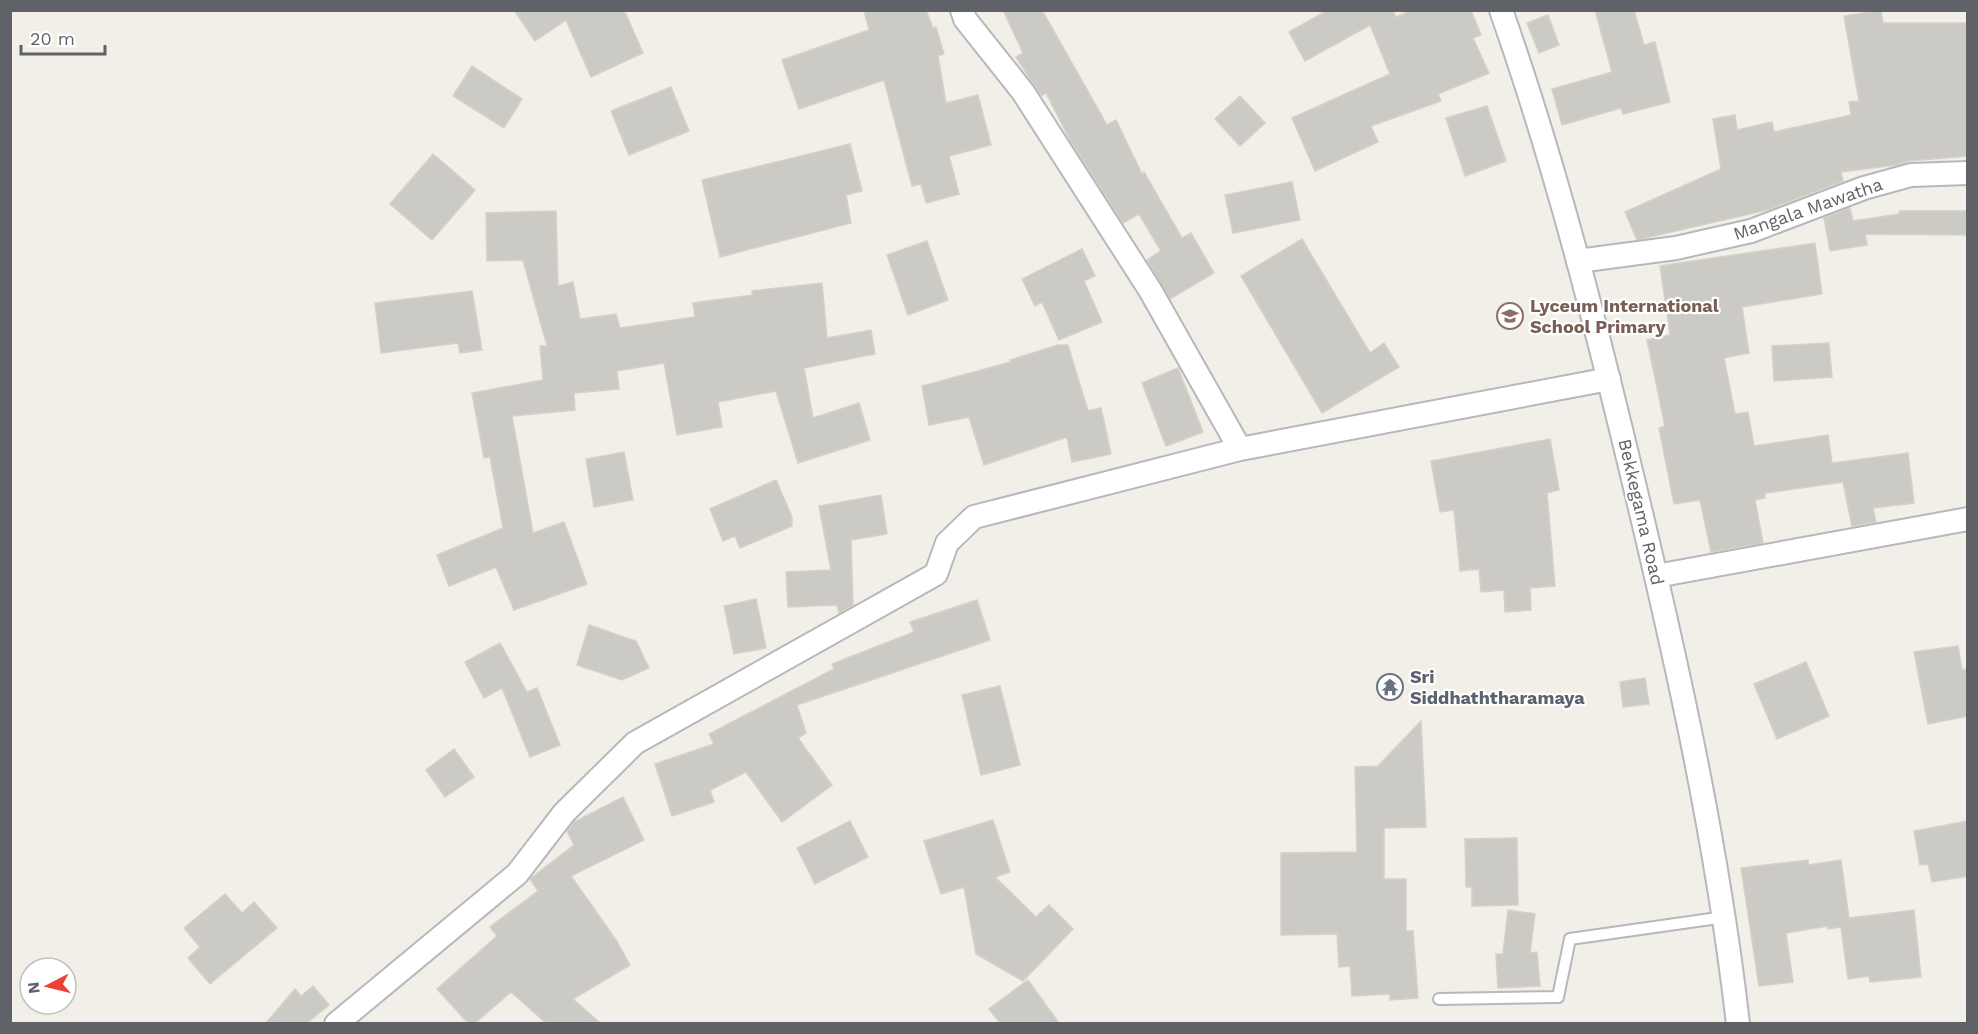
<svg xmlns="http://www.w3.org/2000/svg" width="1978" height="1034" font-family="'Work Sans',sans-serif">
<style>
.building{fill:#cccac5;stroke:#d6d1c6;stroke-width:1.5}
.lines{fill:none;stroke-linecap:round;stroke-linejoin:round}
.lane-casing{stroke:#b5b8bc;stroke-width:14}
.street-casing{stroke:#b5b8bc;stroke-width:26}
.lane{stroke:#fff;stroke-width:10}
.street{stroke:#fff;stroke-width:22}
.labels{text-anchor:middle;stroke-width:4.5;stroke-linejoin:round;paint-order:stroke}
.street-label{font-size:18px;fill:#5f6368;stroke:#fff}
.education-label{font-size:18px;font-weight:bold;fill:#785e54;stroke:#fff;text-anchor:start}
.worship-label{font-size:18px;font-weight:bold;fill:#5b616d;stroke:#fff;text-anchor:start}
</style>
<rect width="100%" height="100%" fill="#f1efe8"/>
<!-- building -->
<g class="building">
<polygon points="514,10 624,10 643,53 591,77 566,20 535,41"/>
<polygon points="864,10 926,10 933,28 936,27 944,54 938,56 946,103 978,95 991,145 949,156 959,194 926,203 921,184 912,186 884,80 799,109 782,60 869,30"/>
<polygon points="1003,10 1042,10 1107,125 1116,120 1142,174 1144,172 1182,238 1191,233 1214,273 1170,299 1147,260 1161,251 1139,214 1123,223 1071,142 1046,93 1041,96 1016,57 1023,53"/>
<polygon points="1328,10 1396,10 1393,12 1396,17 1413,10 1471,10 1481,35 1473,38 1489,73 1438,94 1441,101 1371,126 1378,142 1315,171 1292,118 1390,74 1370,25 1305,61 1289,32"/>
<polygon points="1595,10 1634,10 1644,45 1655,42 1670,102 1623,114 1621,108 1562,125 1552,89 1612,72"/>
<polygon points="1881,10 1883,23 1968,23 1968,156 1909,161 1896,165 1841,172 1843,181 1767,210 1637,240 1625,212 1721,169 1713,119 1735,115 1737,130 1772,122 1774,132 1851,115 1849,102 1859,101 1844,16"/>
<polygon points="1548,15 1559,45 1539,53 1527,23"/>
<polygon points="472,66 522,99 504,128 453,96"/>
<polygon points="671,87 689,131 629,155 611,111"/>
<polygon points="1240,96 1265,123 1240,146 1215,119"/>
<polygon points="1487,106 1506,161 1465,176 1446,118"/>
<polygon points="850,144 862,191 846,195 851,223 720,257 702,180"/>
<polygon points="433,154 475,190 432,240 390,204"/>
<polygon points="1292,182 1300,220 1233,233 1225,195"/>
<polygon points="1850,208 1853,221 1899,214 1899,211 1968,211 1968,235 1865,234 1867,245 1830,251 1824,218"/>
<polygon points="556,211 558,286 573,282 580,319 616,314 620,328 695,317 693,303 753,295 752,291 822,283 827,338 871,330 875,354 804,368 813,418 859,403 870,440 798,463 776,391 718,402 722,427 677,435 664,363 617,371 619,389 574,393 575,410 512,416 533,533 564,522 587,584 514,610 496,567 449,586 437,555 503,528 490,457 484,458 472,393 543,380 540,346 547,346 523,260 487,261 486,213"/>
<polygon points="1302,239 1370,353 1384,343 1399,367 1322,413 1241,276"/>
<polygon points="927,241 948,300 908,315 887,255"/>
<polygon points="1815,243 1822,294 1742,307 1749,353 1724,358 1735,414 1748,412 1754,446 1828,435 1832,463 1908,453 1914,503 1873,508 1876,522 1852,526 1843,482 1765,493 1765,498 1755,500 1763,543 1711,552 1700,500 1674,504 1659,428 1665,426 1647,340 1670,335 1660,266"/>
<polygon points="1082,249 1095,276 1084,281 1102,322 1059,340 1042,302 1035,306 1022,279"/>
<polygon points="472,291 482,350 460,353 458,343 381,353 375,303"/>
<polygon points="1829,343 1832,377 1774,381 1772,346"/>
<polygon points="1058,345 1068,345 1088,411 1101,408 1111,454 1072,462 1067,437 984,465 969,417 929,425 922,386 1011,362 1010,360"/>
<polygon points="1178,368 1203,432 1166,446 1142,383"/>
<polygon points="1550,439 1559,490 1547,493 1555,586 1530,588 1531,610 1505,612 1504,590 1481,592 1479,569 1460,571 1454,510 1440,512 1431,461"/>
<polygon points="624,452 633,500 594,507 586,459"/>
<polygon points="776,480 792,517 792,526 740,548 735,536 723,541 710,509"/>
<polygon points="881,495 887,534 851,540 853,605 839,613 837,605 788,607 786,572 831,570 819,506"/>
<polygon points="756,599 766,648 734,654 724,606"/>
<polygon points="977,600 990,640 797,705 806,733 798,738 832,785 782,822 746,772 710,790 714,802 672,816 655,764 714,744 709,734 834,669 832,664 914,632 910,622"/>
<polygon points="589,625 636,641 649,668 622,680 577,665"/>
<polygon points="500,643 527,692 537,688 560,745 530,757 502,688 484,698 465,662"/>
<polygon points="1958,646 1962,670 1968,669 1968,716 1928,724 1914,652"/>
<polygon points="1806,662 1829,716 1777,739 1754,684"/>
<polygon points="1645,678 1649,704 1623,707 1620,682"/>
<polygon points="1000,686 1020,765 981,775 962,695"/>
<polygon points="1421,721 1426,827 1384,828 1384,879 1406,879 1406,931 1413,931 1418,998 1390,1000 1390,994 1352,996 1350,966 1339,967 1337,934 1281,935 1281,853 1357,852 1355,767 1378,766"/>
<polygon points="454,749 474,777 445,797 426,770"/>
<polygon points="623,797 644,840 571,876 616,940 630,965 573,999 600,1023 546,1023 511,992 475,1023 468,1023 437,989 497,936 490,927 538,891 530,879 574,845 567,831 574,822"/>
<polygon points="993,820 1010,872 995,877 1036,917 1049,905 1073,929 1023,981 976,954 964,887 941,894 924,841"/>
<polygon points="850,821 868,857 815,884 797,848"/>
<polygon points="1968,821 1968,876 1932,882 1928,864 1920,865 1914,831"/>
<polygon points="1517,838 1518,905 1472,906 1472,887 1466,887 1465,839"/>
<polygon points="1808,860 1808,865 1841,860 1849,918 1914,910 1921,977 1870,982 1869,976 1848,979 1841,927 1828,929 1828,926 1786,933 1793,982 1759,986 1741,868"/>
<polygon points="225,894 242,913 254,902 277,928 210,984 188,958 200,947 184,928"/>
<polygon points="1508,910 1535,914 1530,953 1537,952 1540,986 1498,988 1496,954 1503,954"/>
<polygon points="1028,980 1059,1023 1000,1023 989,1009"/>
<polygon points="313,986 329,1005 307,1023 266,1023 295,989 301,996"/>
</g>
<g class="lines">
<defs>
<polyline id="lane" points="1439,999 1558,997 1570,939 1725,917"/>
<g id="street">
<polyline points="962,10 965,19 1023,92 1150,290 1240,449"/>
<path d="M1501,10C1555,163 1595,321 1633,479C1676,658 1717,840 1738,1024"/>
<polyline points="1578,261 1676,248 1751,231 1864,188 1911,175 1968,173"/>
<polyline points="1656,576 1968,519"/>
<polyline points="336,1024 517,874 564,813 635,743 936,574 947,543 974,517 1240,449 1609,379"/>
</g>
</defs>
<!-- lane casing -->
<use href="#lane" class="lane-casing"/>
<!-- street casing -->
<use href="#street" class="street-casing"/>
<!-- lane -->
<use href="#lane" class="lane"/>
<!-- street -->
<use href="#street" class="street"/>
</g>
<!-- icons -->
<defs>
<symbol id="school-ring" viewBox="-11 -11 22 22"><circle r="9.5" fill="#fff" stroke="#8d6e63" stroke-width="1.5"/><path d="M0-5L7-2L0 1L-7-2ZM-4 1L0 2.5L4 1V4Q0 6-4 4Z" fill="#8d6e63"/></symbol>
<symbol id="temple-ring" viewBox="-11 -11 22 22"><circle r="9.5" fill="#fff" stroke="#6b7280" stroke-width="1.5"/><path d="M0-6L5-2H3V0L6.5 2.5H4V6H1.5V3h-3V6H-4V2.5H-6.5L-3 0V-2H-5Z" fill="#6b7280"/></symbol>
</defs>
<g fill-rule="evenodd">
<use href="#school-ring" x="1495" y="301" width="30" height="30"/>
<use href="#temple-ring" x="1375" y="672" width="30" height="30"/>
</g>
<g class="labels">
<!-- street labels -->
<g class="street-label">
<text transform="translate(1808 209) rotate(-19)" y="6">Mangala Mawatha</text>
<text transform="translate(1641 512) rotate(77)" y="6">Bekkegama Road</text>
</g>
<!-- education labels -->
<g class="education-label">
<text x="1530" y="312">Lyceum International<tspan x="1530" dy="21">School Primary</tspan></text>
</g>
<!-- worship labels -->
<g class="worship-label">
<text x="1410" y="683">Sri<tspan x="1410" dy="21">Siddhaththaramaya</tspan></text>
</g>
</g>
<!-- border -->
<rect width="1978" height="1034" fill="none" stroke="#5f6368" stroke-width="24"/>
<!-- north arrow -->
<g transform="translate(48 986) rotate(263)"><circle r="28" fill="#ffffff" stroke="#bfc1c3" stroke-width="1.5"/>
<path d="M0-4.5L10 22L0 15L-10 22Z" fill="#ea4335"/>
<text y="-9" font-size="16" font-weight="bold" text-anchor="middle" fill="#5f6368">N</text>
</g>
<!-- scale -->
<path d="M21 45v9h84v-9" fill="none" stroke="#5f6368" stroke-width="3"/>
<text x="30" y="45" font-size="18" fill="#5f6368" stroke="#ffffff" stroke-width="4.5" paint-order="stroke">20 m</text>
</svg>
